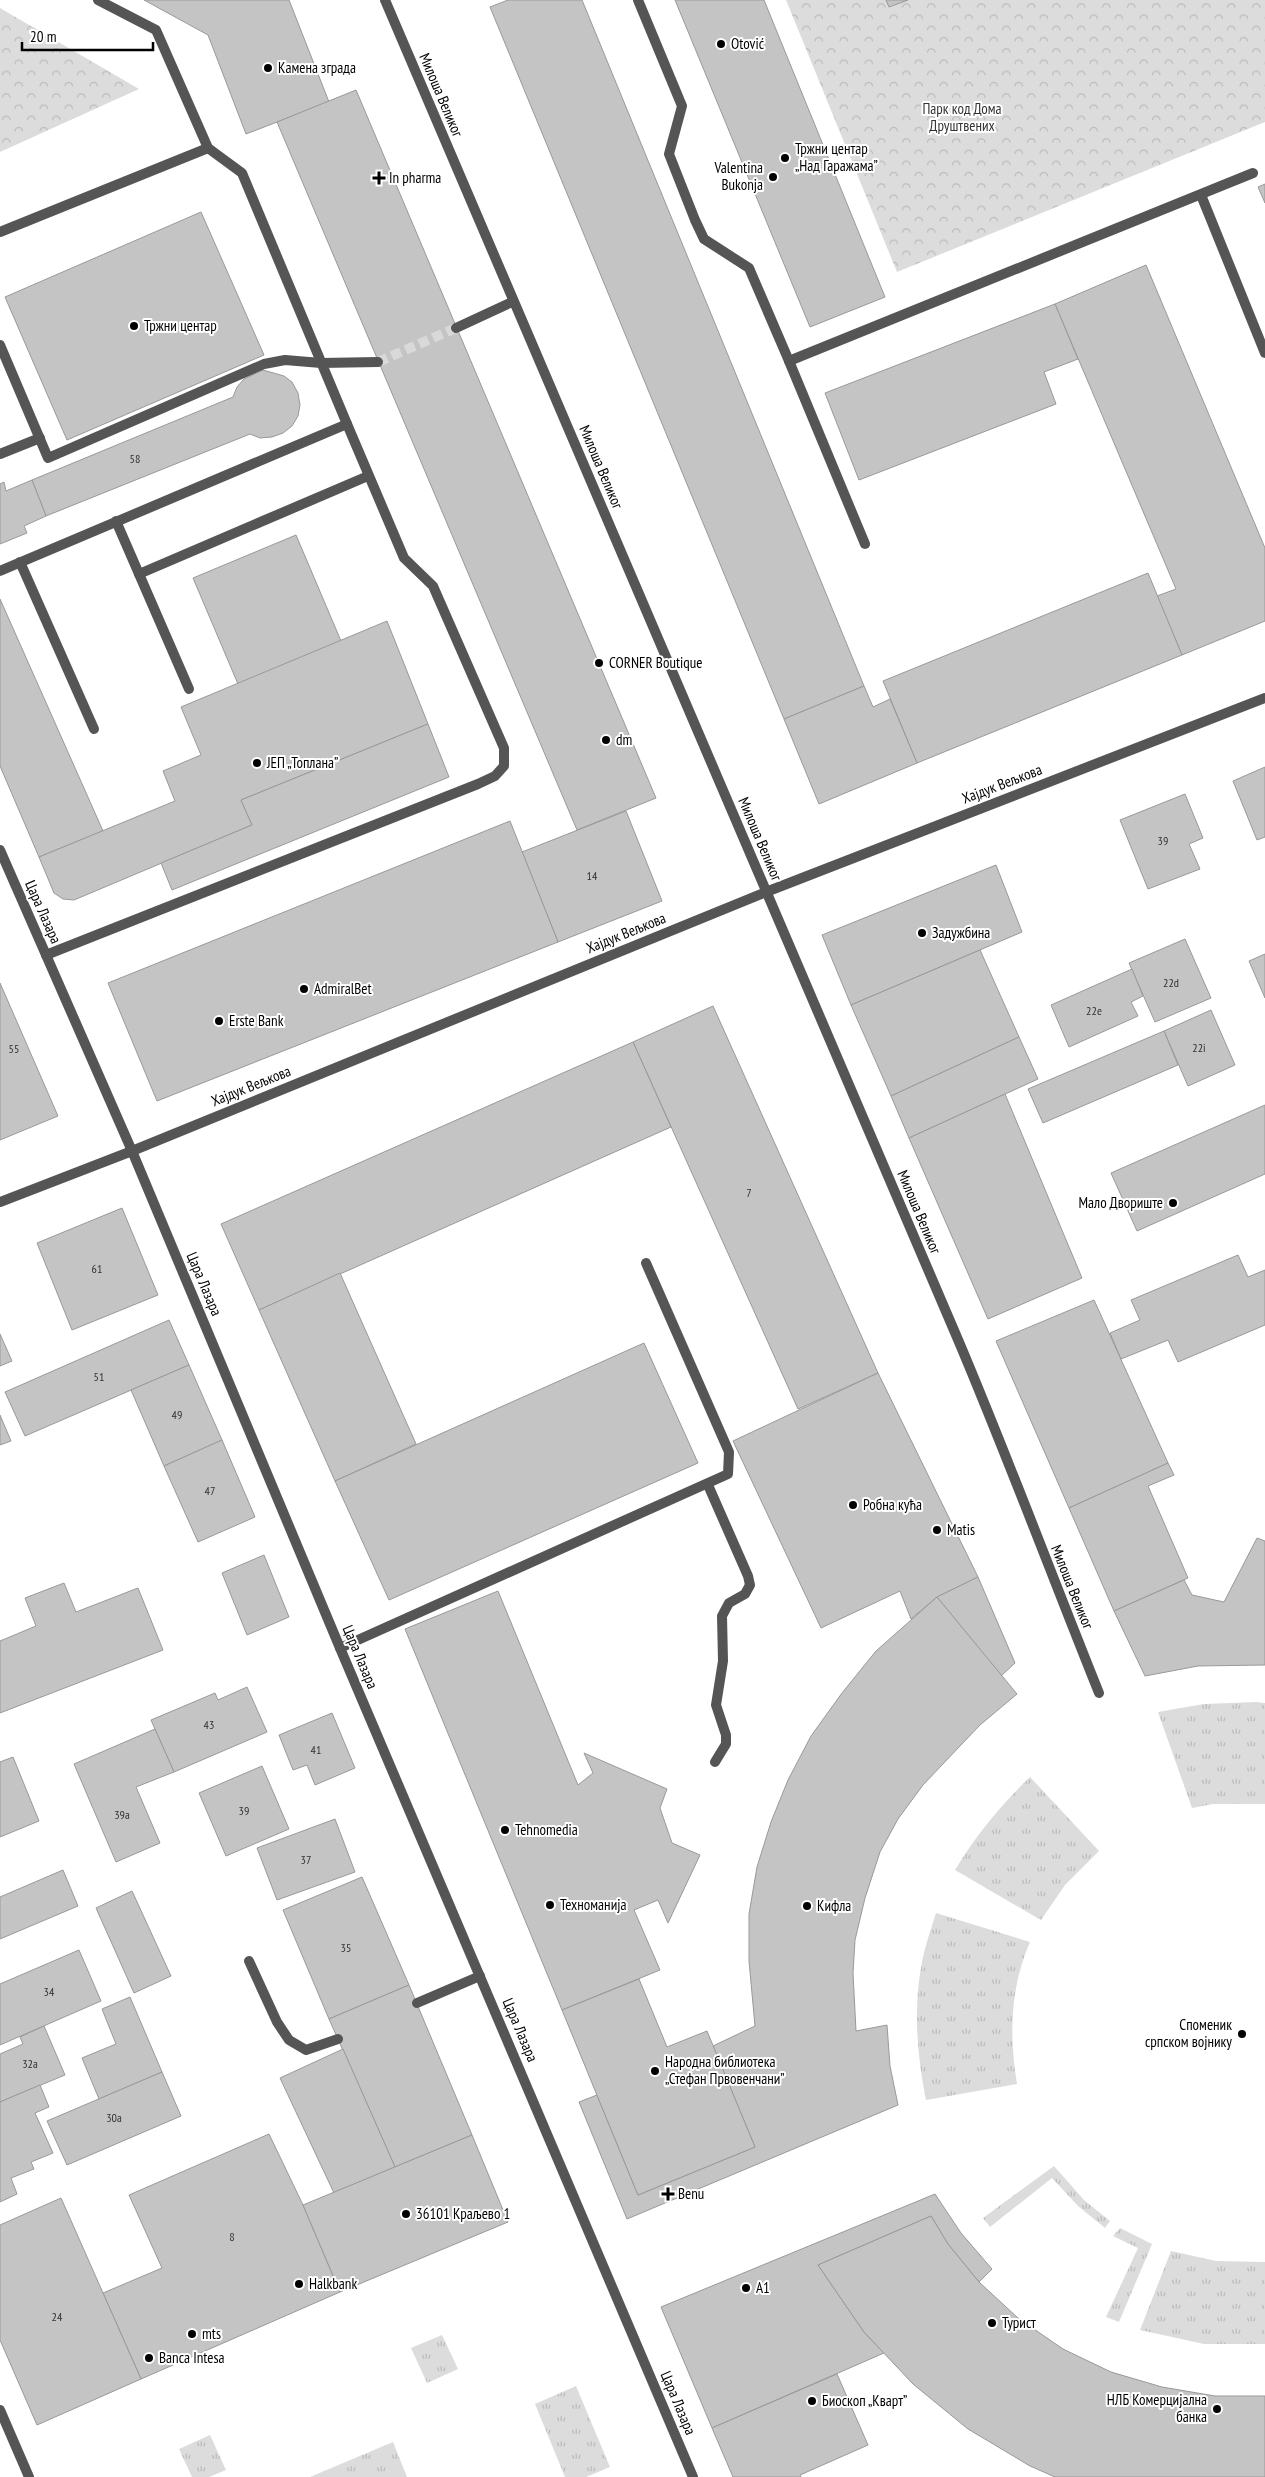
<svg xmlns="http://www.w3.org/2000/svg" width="1265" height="2477" font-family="'PT Sans Narrow',sans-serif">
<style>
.grass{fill:url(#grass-tufts)}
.park{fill:url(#park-crowns)}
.building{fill:#c4c4c4;stroke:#999}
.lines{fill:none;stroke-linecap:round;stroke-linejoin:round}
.street-tunnel{stroke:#d9d9d9;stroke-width:10;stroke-dasharray:10 5;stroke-linecap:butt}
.lane{stroke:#555;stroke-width:10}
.street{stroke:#555;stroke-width:10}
.poi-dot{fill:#000;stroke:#fff;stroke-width:2}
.labels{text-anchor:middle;stroke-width:4;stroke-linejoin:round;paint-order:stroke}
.number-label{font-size:12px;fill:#313131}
.poi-label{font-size:15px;fill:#000;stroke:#fff;text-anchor:start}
.street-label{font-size:15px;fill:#000;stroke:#fff}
.park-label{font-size:15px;fill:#333;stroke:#fff}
</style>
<defs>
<pattern id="grass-tufts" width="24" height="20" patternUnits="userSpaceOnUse" patternTransform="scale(1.25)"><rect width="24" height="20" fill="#dcdcdc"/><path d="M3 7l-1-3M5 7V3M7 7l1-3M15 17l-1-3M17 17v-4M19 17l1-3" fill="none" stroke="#bbb"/></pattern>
<pattern id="park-crowns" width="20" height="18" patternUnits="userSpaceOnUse" patternTransform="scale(1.25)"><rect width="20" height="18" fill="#dcdcdc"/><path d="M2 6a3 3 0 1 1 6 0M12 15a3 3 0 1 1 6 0" fill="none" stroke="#bbb"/></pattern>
</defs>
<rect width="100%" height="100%" fill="#fff"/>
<!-- grass -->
<g class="grass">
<polygon points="1257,1702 1265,1703 1265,1804 1213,1804 1192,1808 1158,1712 1204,1704"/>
<path d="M1030,1777L1099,1851L1065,1885L1041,1920L955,1870C976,1835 1000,1806 1030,1777Z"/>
<path d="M936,1913L1030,1942C1010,1987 1009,2036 1017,2084L926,2100C917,2055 913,2008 922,1962C925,1946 931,1929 936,1913Z"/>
<polygon points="1054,2166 1084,2200 1110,2221 1105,2228 1078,2206 1052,2178 990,2227 983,2218"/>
<polygon points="1120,2228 1152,2244 1119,2322 1106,2317 1138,2248 1113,2236"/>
<polygon points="1171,2251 1216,2261 1265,2262 1265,2344 1204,2344 1140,2330"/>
<polygon points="442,2335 458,2369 427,2383 411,2348"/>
<polygon points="576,2386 610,2467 586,2477 565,2477 535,2404"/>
<polygon points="210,2435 226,2470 209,2477 192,2477 179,2449"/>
<polygon points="393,2442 407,2477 310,2477"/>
</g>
<!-- park -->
<g class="park">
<polygon points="786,0 1265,0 1265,122 897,272"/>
<polygon points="0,8 139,89 0,152"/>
</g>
<!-- building -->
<g class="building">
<polygon points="144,0 289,0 329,102 246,134 208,35"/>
<polygon points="508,0 582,0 864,686 784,719 490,7"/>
<polygon points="675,0 764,0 885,297 810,327"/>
<polygon points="886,0 908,0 889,7"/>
<polygon points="356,90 656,798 577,830 277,122"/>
<polygon points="1265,184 1265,203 1258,187"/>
<polygon points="201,212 264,355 67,440 5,297"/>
<polygon points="1146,265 1265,548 1265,621 1182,655 1157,596 1176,589 1055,304"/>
<polygon points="1055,304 1078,359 1044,372 1056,404 859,480 825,393"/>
<polygon points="263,370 284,376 292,382 298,393 300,405 298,416 292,426 283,433 272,437 260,438 250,434 46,516 32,480 233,397 237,387 244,379"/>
<polygon points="32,480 46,516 24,526 27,533 0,544 0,484 4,482 6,491"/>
<polygon points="296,535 341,641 238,684 193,578"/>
<polygon points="1148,573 1182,655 917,763 883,681"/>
<polygon points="0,599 103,831 39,857 0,766"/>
<polygon points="387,621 428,724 241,800 252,825 74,900 63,899 54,893 39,857 175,801 163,771 201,755 181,707"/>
<polygon points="864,686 873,707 890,699 917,763 819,804 784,719"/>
<polygon points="428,724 449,777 172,890 161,863 252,825 241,800"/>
<polygon points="1265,767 1265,837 1257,840 1233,781"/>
<polygon points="1185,794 1203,838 1189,844 1200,869 1148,889 1120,820"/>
<polygon points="626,811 662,901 558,942 522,852"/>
<polygon points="510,821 558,942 157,1101 108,983"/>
<polygon points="996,865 1022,932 851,1005 822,935"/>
<polygon points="1185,939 1211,998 1155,1022 1129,963"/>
<polygon points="980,950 1019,1037 891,1096 851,1005"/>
<polygon points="1265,954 1265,998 1249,961"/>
<polygon points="1132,969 1143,996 1131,1002 1138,1016 1069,1047 1051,1005"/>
<polygon points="0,983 58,1116 0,1140"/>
<polygon points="713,1006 878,1373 798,1409 633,1042"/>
<polygon points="1211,1010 1235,1065 1188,1086 1164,1031"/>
<polygon points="1164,1031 1178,1065 1043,1123 1028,1089"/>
<polygon points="1019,1037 1038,1079 909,1138 891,1096"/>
<polygon points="633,1042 671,1127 259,1310 221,1224"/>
<polygon points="1005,1094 1082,1278 988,1319 909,1138"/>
<polygon points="1265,1105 1265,1174 1137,1231 1111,1173"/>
<polygon points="122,1208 158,1295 72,1330 37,1243"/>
<polygon points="1238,1255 1248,1277 1265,1270 1265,1325 1178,1362 1168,1340 1121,1359 1110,1333 1140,1320 1131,1300"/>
<polygon points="340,1273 416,1444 335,1481 259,1310"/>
<polygon points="1094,1300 1168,1463 1069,1508 996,1341"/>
<polygon points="169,1320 189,1365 25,1436 5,1392"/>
<polygon points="0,1334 12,1361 0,1366"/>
<polygon points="644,1343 698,1463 389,1600 335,1481"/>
<polygon points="189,1365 222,1440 164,1466 131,1390"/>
<polygon points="878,1373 978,1577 937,1597 911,1619 900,1591 821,1628 733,1441"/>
<polygon points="0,1415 11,1441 0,1445"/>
<polygon points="222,1440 255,1517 198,1542 164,1466"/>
<polygon points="1168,1463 1174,1475 1148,1486 1188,1578 1114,1611 1069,1508"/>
<polygon points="1257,1538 1265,1541 1265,1665 1198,1666 1145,1676 1114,1611 1184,1580 1192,1595 1224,1602"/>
<polygon points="264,1555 289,1617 247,1635 222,1573"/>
<polygon points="978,1577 1015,1663 1001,1676 937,1597"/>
<polygon points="64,1583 76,1612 138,1588 163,1650 0,1713 0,1641 36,1626 25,1598"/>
<polygon points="498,1591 578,1785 593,1773 584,1753 667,1789 660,1808 672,1843 700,1855 668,1923 658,1900 634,1910 660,1970 562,2010 405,1629"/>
<polygon points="937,1597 1017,1694 980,1725 923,1785 898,1819 880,1852 865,1898 855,1940 853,1973 856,2031 887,2025 890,2066 898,2105 627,2219 579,2102 597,2095 638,2195 755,2147 713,2046 755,2026 749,1961 749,1914 757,1867 771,1822 788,1780 811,1736 842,1693 876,1651"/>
<polygon points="247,1687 267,1732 174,1772 151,1720 215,1693 218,1700"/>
<polygon points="332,1713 355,1768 315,1785 307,1765 293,1770 279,1735"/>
<polygon points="155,1729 174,1772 136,1787 160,1843 116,1862 74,1764"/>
<polygon points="13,1757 39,1821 0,1837 0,1762"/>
<polygon points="262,1766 289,1829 226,1856 199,1793"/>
<polygon points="335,1819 355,1872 277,1900 257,1848"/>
<polygon points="63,1870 78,1906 0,1939 0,1897"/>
<polygon points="362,1877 409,1985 329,2019 283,1910"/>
<polygon points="132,1891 171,1976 134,1993 96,1908"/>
<polygon points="79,1950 101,2001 0,2045 0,1984"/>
<polygon points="639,1979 667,2047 707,2031 755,2147 638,2195 562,2010"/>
<polygon points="409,1985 472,2135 395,2167 329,2019"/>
<polygon points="130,1997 162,2072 99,2099 82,2058 116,2044 102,2009"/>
<polygon points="44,2026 65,2075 0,2102 0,2054 23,2044 20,2037"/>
<polygon points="343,2049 395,2167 334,2193 280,2078"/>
<polygon points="162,2072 181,2116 67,2165 47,2121"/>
<polygon points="40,2085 49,2107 35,2113 53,2153 31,2162 34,2169 11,2178 17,2194 0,2202 0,2102"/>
<polygon points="269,2134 303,2205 340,2292 141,2379 103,2293 162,2268 129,2195"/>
<polygon points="472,2135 508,2222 340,2292 303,2205"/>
<polygon points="935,2194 961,2233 992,2269 979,2282 948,2244 931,2216 818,2265 864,2332 884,2353 712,2428 661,2307"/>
<polygon points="61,2198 141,2379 37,2425 0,2340 0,2225"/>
<polygon points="931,2216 948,2244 979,2282 1018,2318 1063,2349 1111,2372 1162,2387 1215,2396 1265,2396 1265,2477 1055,2477 1030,2466 968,2429 913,2384 864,2332 818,2265"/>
<polygon points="837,2374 868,2445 800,2475 801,2477 733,2477 712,2428"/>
</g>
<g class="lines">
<!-- street-tunnel -->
<polyline class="street-tunnel" points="378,362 456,328"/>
<!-- lane -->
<g class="lane">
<polyline points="638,0 682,106 669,154 695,220 704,239 749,268 789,361 1253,173"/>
<polyline points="208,148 242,173 347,424"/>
<polyline points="1201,195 1265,353"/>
<polyline points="0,232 208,148 156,30 98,0"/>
<polyline points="789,361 865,544"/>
<polyline points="116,521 189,689"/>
<polyline points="20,562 94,729"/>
<polyline points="0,571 347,424 404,558 433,586 504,748 504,766 495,776 478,784 46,955"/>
<polyline points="139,574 368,476"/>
<polyline points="708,1485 748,1576 750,1585 745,1594 729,1603 722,1616 723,1661 716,1705 726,1735 726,1744 715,1762"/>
<polyline points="340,1648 728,1474 729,1452 646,1263"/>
<polyline points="249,1961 277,2022 289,2040 306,2050 338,2039"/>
<polyline points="417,2003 480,1976"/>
</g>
<!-- street -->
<g class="street">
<path d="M385,0C573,449 770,894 959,1342C1008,1458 1052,1576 1099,1693"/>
<polyline points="456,328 512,302"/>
<polyline points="0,345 48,458 264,364 285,360 321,363 378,362"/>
<polyline points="0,454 40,438"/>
<polyline points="0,850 132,1151 340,1648 693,2477"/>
<polyline points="0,1202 132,1151 766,892 1265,698"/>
<polyline points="0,2410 29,2477"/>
</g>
</g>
<!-- markers -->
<g class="poi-dot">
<circle cx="721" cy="44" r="5"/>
<circle cx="268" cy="68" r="5"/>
<circle cx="785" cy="158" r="5"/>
<circle cx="773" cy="177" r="5"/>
<path d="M376.5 170.5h5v5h5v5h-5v5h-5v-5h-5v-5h5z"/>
<circle cx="134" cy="326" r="5"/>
<circle cx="599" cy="663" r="5"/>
<circle cx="606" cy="740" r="5"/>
<circle cx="257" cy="763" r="5"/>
<circle cx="922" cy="933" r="5"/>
<circle cx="304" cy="989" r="5"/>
<circle cx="219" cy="1021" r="5"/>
<circle cx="1173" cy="1203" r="5"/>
<circle cx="853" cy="1505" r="5"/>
<circle cx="937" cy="1530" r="5"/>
<circle cx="505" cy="1830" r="5"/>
<circle cx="550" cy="1905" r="5"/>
<circle cx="807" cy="1906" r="5"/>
<circle cx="1242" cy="2034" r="5"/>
<circle cx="655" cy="2071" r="5"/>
<path d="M665.5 2186.5h5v5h5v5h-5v5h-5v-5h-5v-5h5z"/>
<circle cx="406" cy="2214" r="5"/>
<circle cx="299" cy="2284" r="5"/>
<circle cx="746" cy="2288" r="5"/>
<circle cx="992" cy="2323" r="5"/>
<circle cx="192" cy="2334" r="5"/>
<circle cx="149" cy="2358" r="5"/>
<circle cx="812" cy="2401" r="5"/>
<circle cx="1217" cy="2409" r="5"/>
</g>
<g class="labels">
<!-- number labels -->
<g class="number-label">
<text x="135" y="463">58</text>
<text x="1163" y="845">39</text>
<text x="592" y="880">14</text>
<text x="1171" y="987">22d</text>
<text x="1094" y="1015">22e</text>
<text x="1199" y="1052">22i</text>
<text x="14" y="1053">55</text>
<text x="749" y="1197">7</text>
<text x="97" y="1273">61</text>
<text x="99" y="1381">51</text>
<text x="177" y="1419">49</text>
<text x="210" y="1495">47</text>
<text x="209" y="1729">43</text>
<text x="316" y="1754">41</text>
<text x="244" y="1815">39</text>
<text x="122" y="1819">39a</text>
<text x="306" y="1864">37</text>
<text x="346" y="1952">35</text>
<text x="49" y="1996">34</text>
<text x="30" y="2068">32a</text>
<text x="114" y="2122">30a</text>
<text x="232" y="2241">8</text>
<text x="57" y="2321">24</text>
</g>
<!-- poi labels -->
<g class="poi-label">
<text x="731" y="49">Otović</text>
<text x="278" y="73">Камена зграда</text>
<text x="795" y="154">Тржни центар<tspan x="795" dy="17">„Над Гаражама”</tspan></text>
<text x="763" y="173" text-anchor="end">Valentina<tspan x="763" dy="17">Bukonja</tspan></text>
<text x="389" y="183">In pharma</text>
<text x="144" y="331">Тржни центар</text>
<text x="609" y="668">CORNER Boutique</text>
<text x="616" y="745">dm</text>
<text x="267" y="768">ЈЕП „Топлана”</text>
<text x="932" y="938">Задужбина</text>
<text x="314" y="994">AdmiralBet</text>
<text x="229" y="1026">Erste Bank</text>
<text x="1163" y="1208" text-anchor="end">Мало Двориште</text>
<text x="863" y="1510">Робна кућа</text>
<text x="947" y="1535">Matis</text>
<text x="515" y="1835">Tehnomedia</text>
<text x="560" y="1910">Техноманија</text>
<text x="817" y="1911">Кифла</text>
<text x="1232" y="2030" text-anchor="end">Споменик<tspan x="1232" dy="17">српском војнику</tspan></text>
<text x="665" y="2067">Народна библиотека<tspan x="665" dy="17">„Стефан Првовенчани”</tspan></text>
<text x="678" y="2199">Benu</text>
<text x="416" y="2219">36101 Краљево 1</text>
<text x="309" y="2289">Halkbank</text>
<text x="756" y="2293">A1</text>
<text x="1002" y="2328">Турист</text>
<text x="202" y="2339">mts</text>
<text x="159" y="2363">Banca Intesa</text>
<text x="1207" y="2405" text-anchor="end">НЛБ Комерцијална<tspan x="1207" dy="17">банка</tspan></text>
<text x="822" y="2406">Биоскоп „Кварт”</text>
</g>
<!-- street labels -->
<g class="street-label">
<text transform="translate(441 95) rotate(67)" y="5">Милоша Великог</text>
<text transform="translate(601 467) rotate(67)" y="5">Милоша Великог</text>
<text transform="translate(1002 784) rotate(-21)" y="5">Хајдук Вељкова</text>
<text transform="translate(760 839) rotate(67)" y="5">Милоша Великог</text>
<text transform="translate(43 912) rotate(66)" y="5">Цара Лазара</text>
<text transform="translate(626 933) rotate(-22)" y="5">Хајдук Вељкова</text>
<text transform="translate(251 1086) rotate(-22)" y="5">Хајдук Вељкова</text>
<text transform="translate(919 1212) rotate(67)" y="5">Милоша Великог</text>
<text transform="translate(204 1284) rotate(67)" y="5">Цара Лазара</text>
<text transform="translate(1072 1587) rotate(68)" y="5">Милоша Великог</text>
<text transform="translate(360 1657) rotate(67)" y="5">Цара Лазара</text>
<text transform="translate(520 2030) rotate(67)" y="5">Цара Лазара</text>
<text transform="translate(678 2403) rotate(67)" y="5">Цара Лазара</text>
</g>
<!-- park labels -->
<g class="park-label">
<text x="962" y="114">Парк код Дома<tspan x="962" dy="17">Друштвених</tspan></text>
</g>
</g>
<!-- scale -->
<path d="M22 42v8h131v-8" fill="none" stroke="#000000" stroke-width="2.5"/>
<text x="30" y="42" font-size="15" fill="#000000" stroke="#ffffff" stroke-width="4" paint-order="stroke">20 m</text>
</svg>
